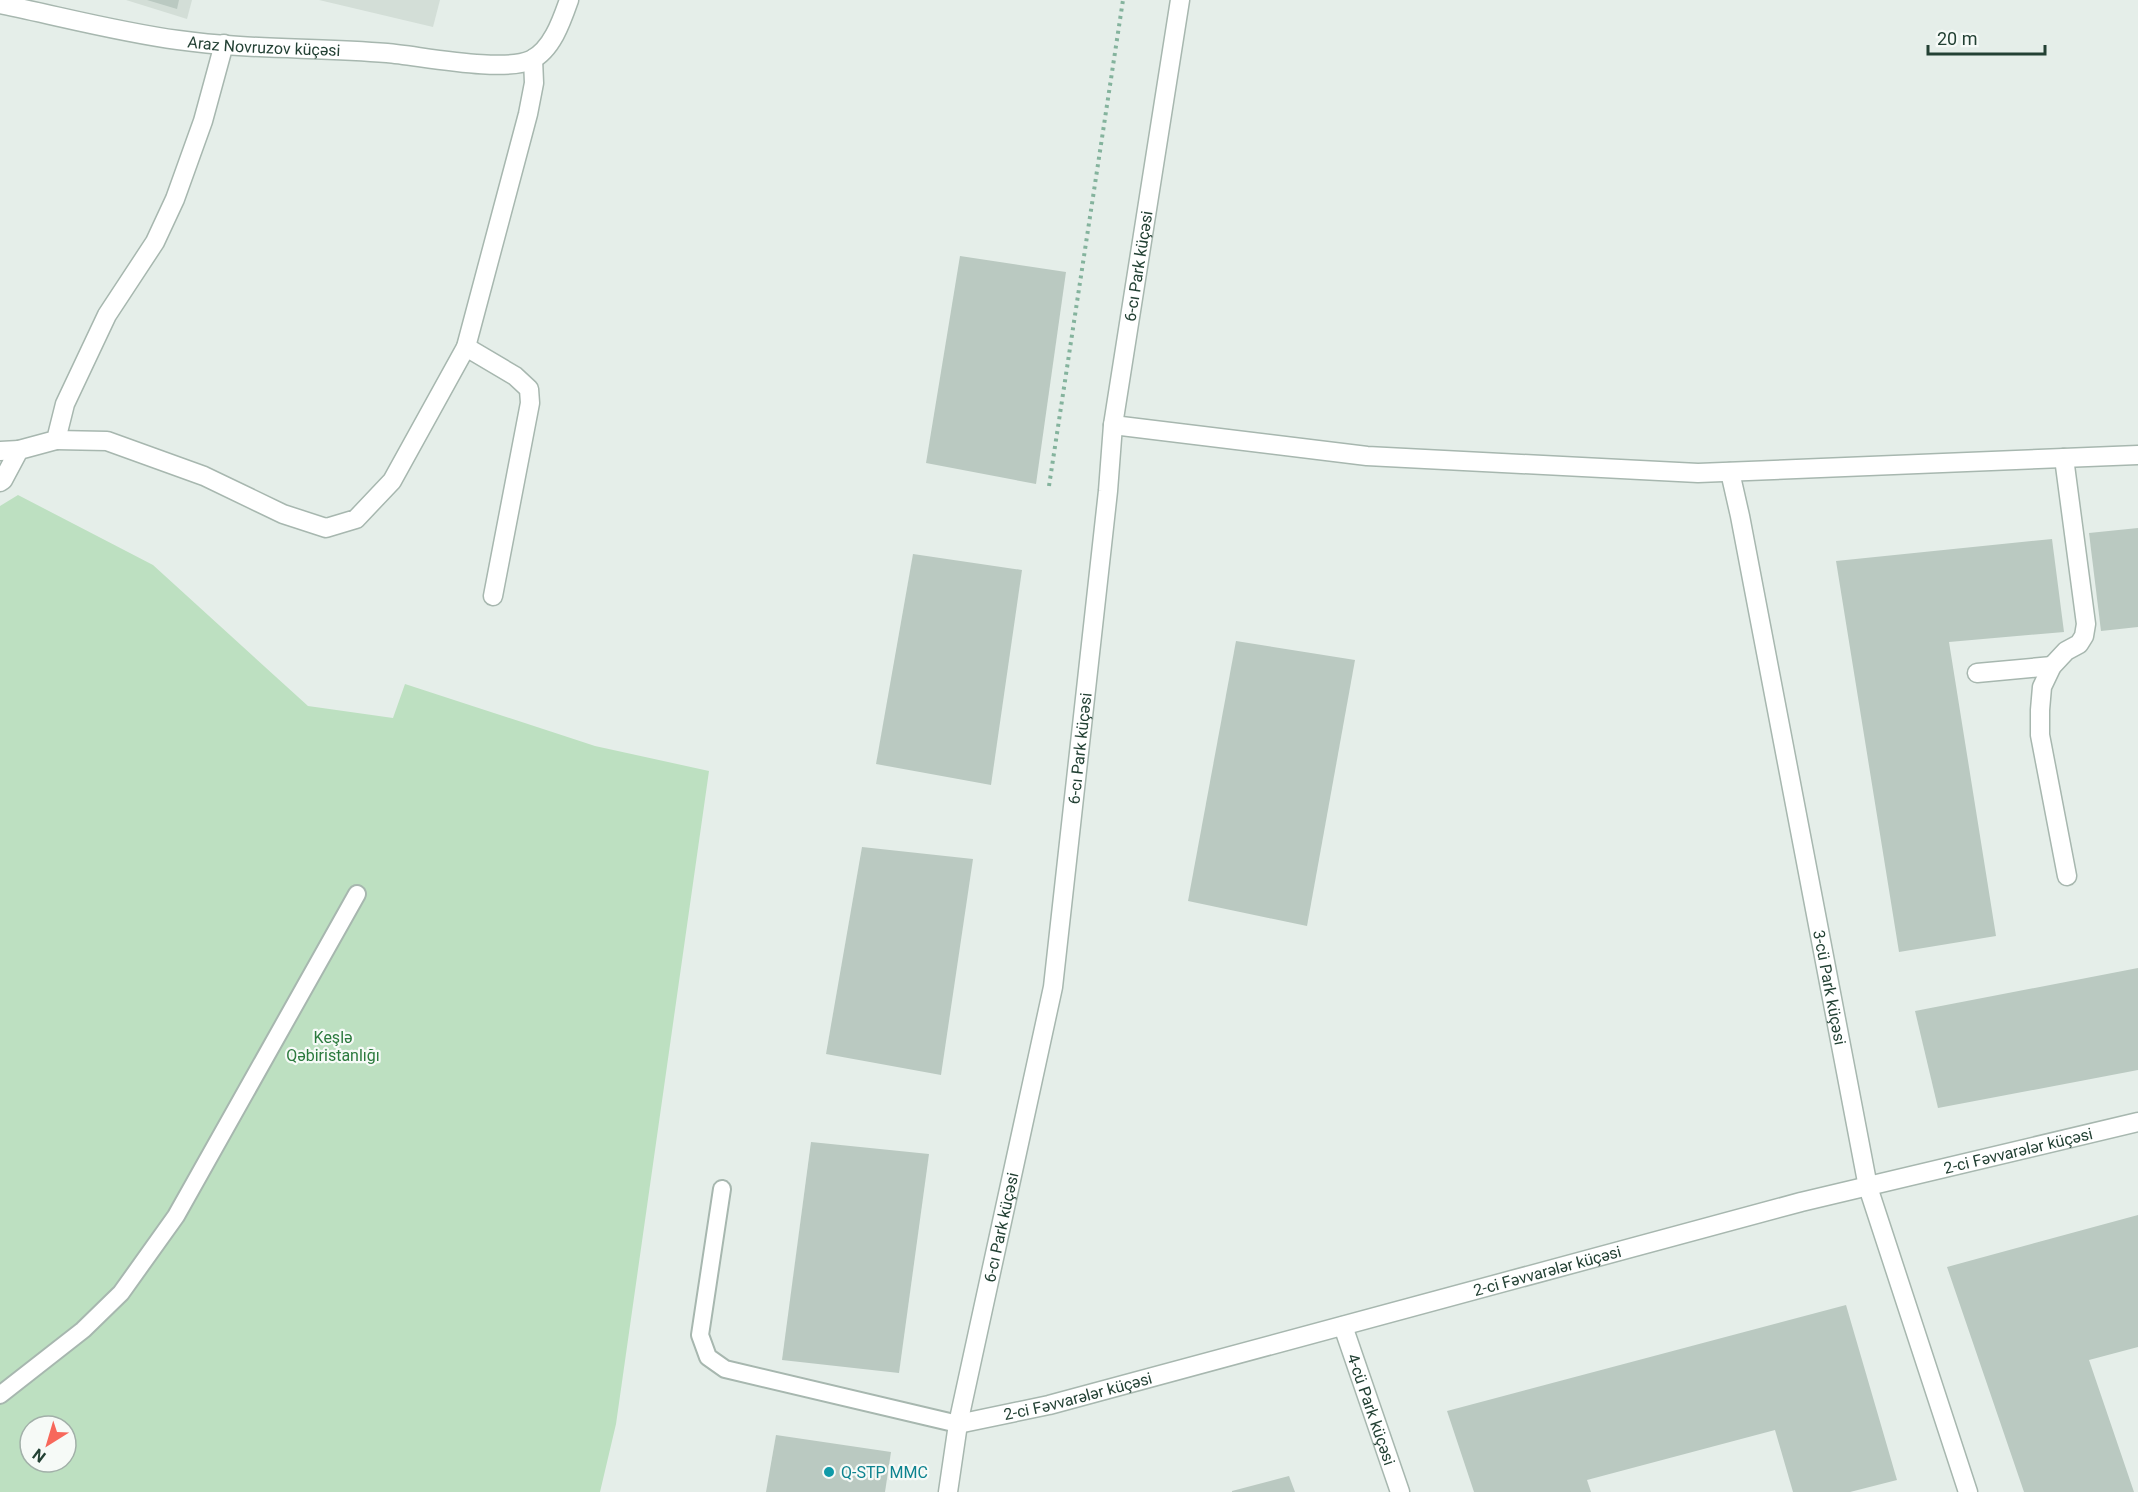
<svg xmlns="http://www.w3.org/2000/svg" width="2138" height="1492" font-family="Roboto,sans-serif">
<style>
.built{fill:#d3ded7}
.green{fill:#bde0c1;fill-rule:evenodd}
.building{fill:#bac9c1}
.lines{fill:none;stroke-linecap:round;stroke-linejoin:round}
.service-casing{stroke:#a7b7af;stroke-width:20}
.minor-casing{stroke:#a7b7af;stroke-width:21}
.path{stroke:#84b39d;stroke-width:4;stroke-dasharray:3 4.5;stroke-linecap:butt}
.service{stroke:#fff;stroke-width:16}
.minor{stroke:#fff;stroke-width:18}
.culture-dot{fill:#0f9aa8;stroke:#f6faf7;stroke-width:2}
.labels{text-anchor:middle;stroke-width:4.5;stroke-linejoin:round;paint-order:stroke}
.street-label{font-size:16px;fill:#234134;stroke:#f6faf7}
.park-label{font-size:16px;fill:#2b7a3d;stroke:#f6faf7}
.culture-label{font-size:16px;fill:#0d838f;stroke:#f6faf7;text-anchor:start}
</style>
<rect width="100%" height="100%" fill="#e5eee9"/>
<!-- built -->
<g class="built">
<polygon points="126,0 192,0 187,19"/>
<polygon points="319,0 440,0 433,27"/>
</g>
<!-- green -->
<path class="green" d="M18,495L153,565L308,706L393,718L405,684L595,746L709,771L616,1424L600,1492H0V506ZM30,1426H66V1462H30Z"/>
<!-- building -->
<g class="building">
<polygon points="147,0 179,0 177,9"/>
<polygon points="960,256 1066,272 1036,484 926,463"/>
<polygon points="2138,528 2138,627 2101,631 2089,533"/>
<polygon points="2052,539 2064,632 1949,642 1996,936 1899,952 1836,561"/>
<polygon points="913,554 1022,570 991,785 876,764"/>
<polygon points="1236,641 1355,660 1307,926 1188,901"/>
<polygon points="862,847 973,859 941,1075 826,1054"/>
<polygon points="2138,968 2138,1070 1938,1108 1915,1011"/>
<polygon points="811,1142 929,1154 899,1373 782,1360"/>
<polygon points="2138,1215 2138,1347 2089,1360 2134,1492 2024,1492 1947,1267"/>
<polygon points="1846,1305 1897,1480 1850,1492 1793,1492 1775,1430 1587,1480 1591,1492 1474,1492 1447,1411"/>
<polygon points="776,1435 891,1452 885,1492 766,1492"/>
<polygon points="1289,1476 1295,1492 1232,1492 1232,1491"/>
</g>
<g class="lines">
<defs>
<g id="service">
<polyline points="722,1189 700,1335 708,1357 725,1369 958,1424"/>
<polyline points="0,1395 83,1330 121,1293 176,1216 357,894"/>
</g>
<g id="minor">
<path id="s1" d="M0,4C59,16 118,32 178,40C247,50 318,47 387,53C421,56 503,73 531,60C552,50 562,20 569,0"/>
<polyline points="466,347 515,376 529,389 530,403 493,596"/>
<polyline points="1113,425 1367,456 1698,473 2138,455"/>
<polyline points="56,440 107,441 204,476 283,514 326,528 356,519 392,481 466,347 528,114 534,83 533,59"/>
<polyline points="0,451 19,450"/>
<polyline points="2064,458 2086,624 2084,636 2079,644 2066,651 2052,666 2042,687 2040,710 2040,735 2067,876"/>
<path id="s2" d="M1730,472L1740,516L1868,1187L1968,1492"/>
<polyline points="0,482 3,480 19,450 56,440 65,404 107,315 155,242 175,199 203,121 224,44"/>
<polyline points="1977,673 2052,666"/>
<path id="s3" d="M1343,1326L1400,1492"/>
<path id="s4" d="M958,1424L1049,1405L1801,1202L2138,1122"/>
<path id="s5" d="M948,1492L958,1424L1053,987L1108,491L1113,425L1180,0"/>
</g>
</defs>
<!-- service casing -->
<use href="#service" class="service-casing"/>
<!-- minor casing -->
<use href="#minor" class="minor-casing"/>
<!-- path -->
<polyline class="path" points="1049,486 1123,0"/>
<!-- service -->
<use href="#service" class="service"/>
<!-- minor -->
<use href="#minor" class="minor"/>
</g>
<!-- markers -->
<circle class="culture-dot" cx="829" cy="1472" r="6"/>
<g class="labels">
<!-- street labels -->
<g class="street-label">
<text dy="6" stroke="none"><textPath href="#s1" startOffset="268">Araz Novruzov küçəsi</textPath></text>
<text dy="6" stroke="none"><textPath href="#s5" startOffset="1242">6-cı Park küçəsi</textPath></text>
<text dy="6" stroke="none"><textPath href="#s5" startOffset="756">6-cı Park küçəsi</textPath></text>
<text dy="6" stroke="none"><textPath href="#s2" startOffset="525">3-cü Park küçəsi</textPath></text>
<text dy="6" stroke="none"><textPath href="#s4" startOffset="1095">2-ci Fəvvarələr küçəsi</textPath></text>
<text dy="6" stroke="none"><textPath href="#s5" startOffset="270">6-cı Park küçəsi</textPath></text>
<text dy="6" stroke="none"><textPath href="#s4" startOffset="609">2-ci Fəvvarələr küçəsi</textPath></text>
<text dy="6" stroke="none"><textPath href="#s4" startOffset="123">2-ci Fəvvarələr küçəsi</textPath></text>
<text dy="6" stroke="none"><textPath href="#s3" startOffset="88">4-cü Park küçəsi</textPath></text>
</g>
<!-- park labels -->
<g class="park-label">
<text x="333" y="1043">Keşlə<tspan x="333" dy="18">Qəbiristanlığı</tspan></text>
</g>
<!-- culture labels -->
<g class="culture-label">
<text x="841" y="1478">Q-STP MMC</text>
</g>
</g>
<!-- north arrow -->
<g transform="translate(48 1444) rotate(217)"><circle r="28" fill="#f6faf7" stroke="#a2b0a9" stroke-width="1.5"/>
<path d="M0-4.5L10 22L0 15L-10 22Z" fill="#f7685b"/>
<text y="-9" font-size="16" font-weight="bold" text-anchor="middle" fill="#234134">N</text>
</g>
<!-- scale -->
<path d="M1928 45v9h117v-9" fill="none" stroke="#234134" stroke-width="3"/>
<text x="1937" y="45" font-size="18" fill="#234134" stroke="#f6faf7" stroke-width="4.5" paint-order="stroke">20 m</text>
</svg>
